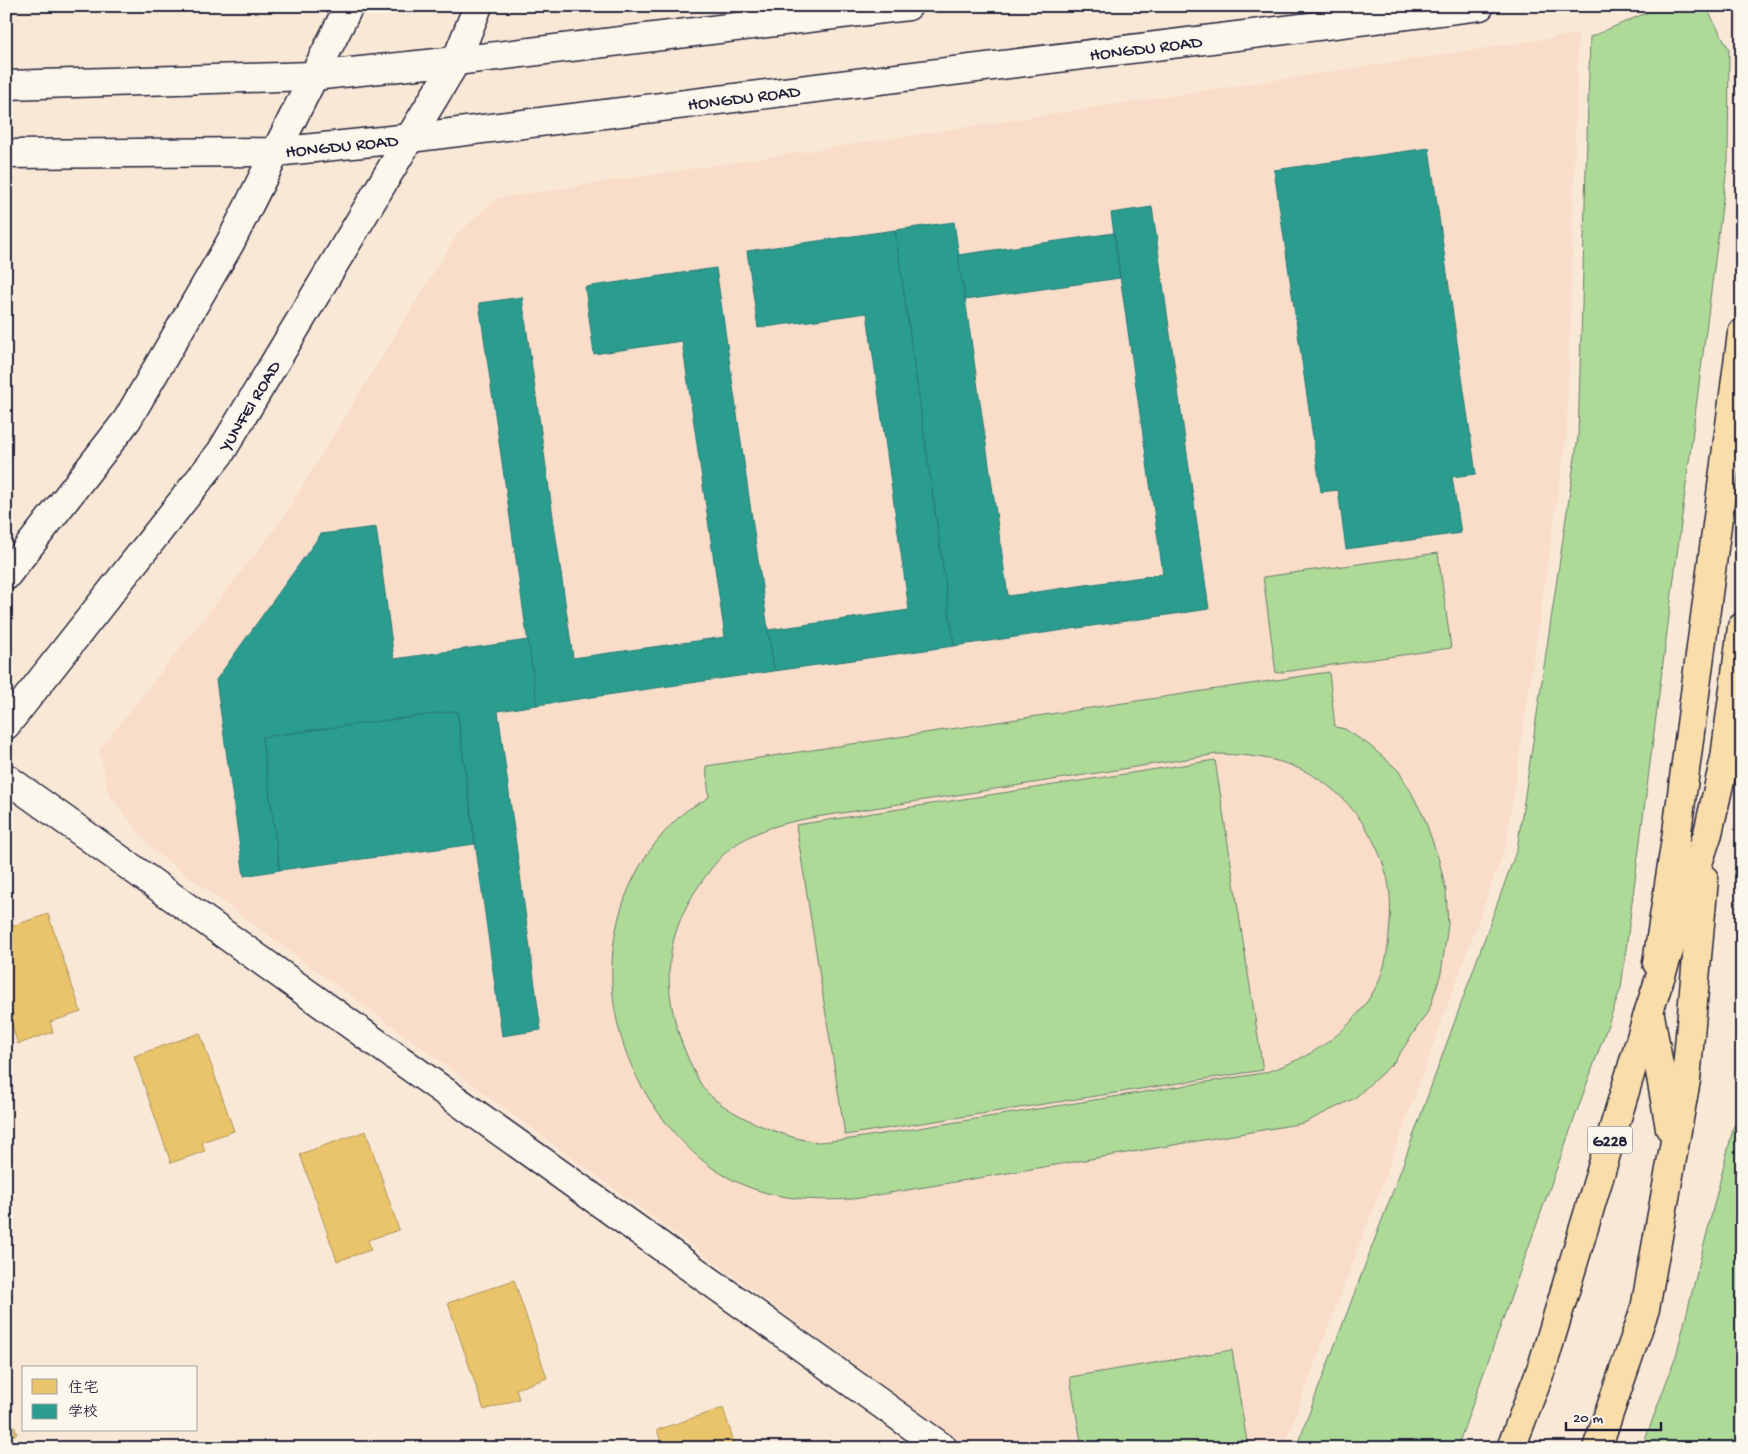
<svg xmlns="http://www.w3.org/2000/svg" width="1748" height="1454" font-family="'Gochi Hand','LXGW WenKai TC',sans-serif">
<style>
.built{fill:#f9ddc9}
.green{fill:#aeda98;stroke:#687e6a;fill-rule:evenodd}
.homes{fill:#e9c46a;stroke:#ad935c}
.schools{fill:#2a9d8f;stroke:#287876}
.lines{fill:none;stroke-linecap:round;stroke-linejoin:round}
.minor-casing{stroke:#22223b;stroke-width:31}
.secondary-casing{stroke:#22223b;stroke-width:31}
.primary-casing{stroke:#22223b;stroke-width:31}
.trunk-casing{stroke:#22223b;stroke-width:31}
.minor{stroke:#fbf7ec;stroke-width:28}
.secondary{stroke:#fbf7ec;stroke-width:28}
.primary{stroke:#f9deab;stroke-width:28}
.trunk{stroke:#f9deab;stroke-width:28}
.labels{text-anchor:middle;stroke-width:5;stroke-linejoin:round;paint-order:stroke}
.shield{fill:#fbf7ec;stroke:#636270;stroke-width:1}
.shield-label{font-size:16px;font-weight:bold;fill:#22223b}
.street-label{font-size:18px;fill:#22223b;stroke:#fbf7ec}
</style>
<rect width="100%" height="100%" fill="#fae8d7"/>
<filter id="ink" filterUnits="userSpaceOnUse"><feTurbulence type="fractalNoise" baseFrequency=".02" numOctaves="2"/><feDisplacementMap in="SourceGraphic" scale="10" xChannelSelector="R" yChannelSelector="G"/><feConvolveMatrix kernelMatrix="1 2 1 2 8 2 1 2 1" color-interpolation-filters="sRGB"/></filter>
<g filter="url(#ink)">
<!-- built -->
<polygon class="built" points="1578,34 1567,434 1506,845 1390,1164 1283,1448 968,1448 155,852 109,795 99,750 279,524 458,233 498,198"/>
<!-- green -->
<g class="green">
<polygon points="1660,7 1707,9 1729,49 1728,160 1621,988 1457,1448 1296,1448 1402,1167 1517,849 1578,437 1590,37"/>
<polygon points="1438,553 1451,648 1276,673 1263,577"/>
<path d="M1329,672L1335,727L1345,729L1369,745L1398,770L1411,792L1424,817L1439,860L1446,891L1448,925L1441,973L1429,1010L1394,1062L1355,1098L1304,1123L854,1199C815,1201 776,1200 739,1183C704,1167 680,1142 658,1112C592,1021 595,897 678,818C686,809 699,804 709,797L706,766ZM1218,754C1247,755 1273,757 1300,769C1340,786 1373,828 1385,870C1392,891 1391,913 1389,934C1388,952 1384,973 1375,989C1348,1035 1313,1057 1263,1073L844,1140C835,1140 826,1142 817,1142C786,1139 725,1114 705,1090C695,1077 689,1060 683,1046C661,987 664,936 700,884C707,874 715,863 724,854C748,832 779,824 810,818Z"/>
<polygon points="1215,760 1263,1070 845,1135 796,825"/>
<polygon points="1734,1125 1742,1135 1742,1448 1642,1448 1676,1356"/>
<polygon points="1232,1350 1248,1448 1082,1448 1070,1377"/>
</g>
<!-- homes -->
<g class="homes">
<polygon points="48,914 81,1012 50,1022 53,1032 18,1044 6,1009 6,928"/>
<polygon points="200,1033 234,1131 202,1142 205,1151 171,1163 134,1056"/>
<polygon points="366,1131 399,1230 368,1240 371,1250 337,1261 300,1154"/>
<polygon points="514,1280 547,1378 516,1389 519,1399 484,1410 448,1303"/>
<polygon points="6,1403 17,1434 6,1437"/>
<polygon points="723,1408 736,1448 663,1448 657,1430"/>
</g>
<!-- schools -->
<g class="schools">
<polygon points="1429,148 1476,474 1452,477 1461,533 1346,549 1338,490 1321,492 1274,170"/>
<polygon points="1152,207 1209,609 954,646 895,230 954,222 1008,596 1163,574 1111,213"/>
<polygon points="895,230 954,646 774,671 768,630 909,610 867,313 758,328 747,251"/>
<polygon points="1114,233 1120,278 965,300 958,255"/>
<polygon points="716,268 774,671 537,705 479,303 522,297 573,658 725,637 682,341 594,354 585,287"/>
<polygon points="376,527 394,659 528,640 537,705 498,711 541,1030 502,1036 457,711 262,737 280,870 244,876 216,680 321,534"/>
<polygon points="457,711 475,844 280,870 262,737"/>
</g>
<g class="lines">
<defs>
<polyline id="minor" points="6,778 943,1448"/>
<g id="secondary">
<polyline points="6,85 313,76 456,61 908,6"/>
<path id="s1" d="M6,154L275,152L410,138L1480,6"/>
<polyline points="6,576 127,420 230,243 349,6"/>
<path id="s2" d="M6,725L221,452L456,61L478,6"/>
</g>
<polyline id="primary" points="1657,963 1677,832 1742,333"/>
<g id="trunk">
<polyline points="1650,1015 1670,1128"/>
<polyline points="1511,1448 1543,1364 1649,1011 1708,833 1725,758 1742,627"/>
<polyline points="1597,1448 1645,1309 1686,1080 1704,879"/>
</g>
</defs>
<!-- minor casing -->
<use href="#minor" class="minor-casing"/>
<!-- secondary casing -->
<use href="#secondary" class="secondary-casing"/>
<!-- primary casing -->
<use href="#primary" class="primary-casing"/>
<!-- trunk casing -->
<use href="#trunk" class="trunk-casing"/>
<!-- minor -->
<use href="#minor" class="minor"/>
<!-- secondary -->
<use href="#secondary" class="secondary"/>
<!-- primary -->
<use href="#primary" class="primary"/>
<!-- trunk -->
<use href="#trunk" class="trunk"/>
</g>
</g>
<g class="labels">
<!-- shield labels -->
<rect class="shield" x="1587.5" y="1126.5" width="45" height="27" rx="4"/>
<g class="shield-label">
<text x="1610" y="1146">G228</text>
</g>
<!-- street labels -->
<g class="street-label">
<text dy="6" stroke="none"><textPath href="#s1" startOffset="1146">HONGDU ROAD</textPath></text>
<text dy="6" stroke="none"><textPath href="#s1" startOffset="741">HONGDU ROAD</textPath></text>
<text dy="6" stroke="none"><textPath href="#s1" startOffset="336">HONGDU ROAD</textPath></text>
<text dy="6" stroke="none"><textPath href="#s2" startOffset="402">YUNFEI ROAD</textPath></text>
</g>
</g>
<!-- margin -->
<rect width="1748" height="1454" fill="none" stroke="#fbf7ec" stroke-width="25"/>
<rect x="12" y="12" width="1723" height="1429" fill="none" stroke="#22223b" stroke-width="2" filter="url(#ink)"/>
<!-- legend -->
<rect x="22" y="1366" width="175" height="65" fill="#fbf7ec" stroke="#a4a2a5"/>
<rect x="32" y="1379" width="25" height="15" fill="#e9c46a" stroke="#a4a2a5"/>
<text x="68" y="1392" font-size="15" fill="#22223b">住宅</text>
<rect x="32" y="1404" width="25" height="15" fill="#2a9d8f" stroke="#a4a2a5"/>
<text x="68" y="1416" font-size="15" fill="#22223b">学校</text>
<!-- scale -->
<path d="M1566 1422v8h95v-8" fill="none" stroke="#22223b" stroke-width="2.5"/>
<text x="1573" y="1422" font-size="15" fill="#22223b" stroke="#fbf7ec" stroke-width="4" paint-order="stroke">20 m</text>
</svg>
